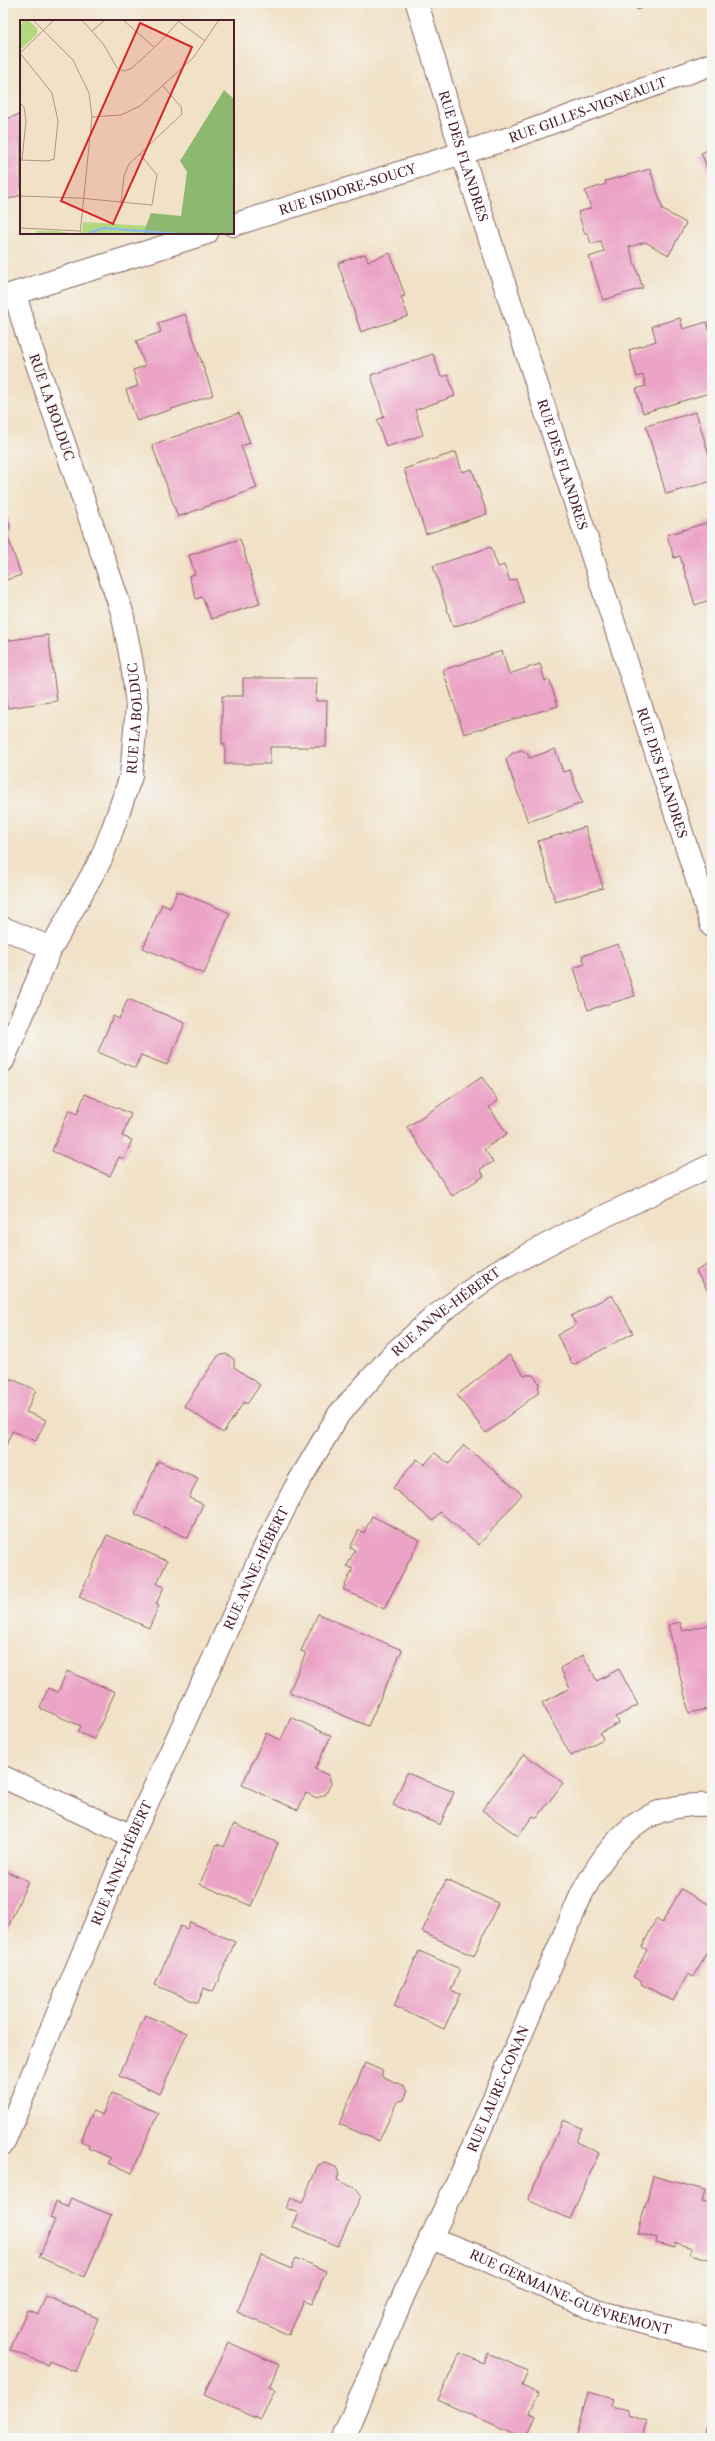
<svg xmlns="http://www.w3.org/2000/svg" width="715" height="2441" font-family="'Libre Caslon Text',serif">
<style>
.building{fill:#eba3c6}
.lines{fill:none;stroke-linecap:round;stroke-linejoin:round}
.street-casing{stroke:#846361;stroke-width:24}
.street{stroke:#fff;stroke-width:22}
.labels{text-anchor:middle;stroke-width:3.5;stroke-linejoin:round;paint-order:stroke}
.street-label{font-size:13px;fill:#4a1f2b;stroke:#f6f6f2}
.inset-river{fill:none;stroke:#86b9f3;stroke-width:2}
.inset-road{fill:none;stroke:#ae9388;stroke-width:1}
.view{fill:#d62828;fill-opacity:0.15;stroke:#d62828;stroke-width:2}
.inset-edge{fill:none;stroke:#4a1f2b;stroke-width:2}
</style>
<rect width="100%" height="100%" fill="#f6f6f2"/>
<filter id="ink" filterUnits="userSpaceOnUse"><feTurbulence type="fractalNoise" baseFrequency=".025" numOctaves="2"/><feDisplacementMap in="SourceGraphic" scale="8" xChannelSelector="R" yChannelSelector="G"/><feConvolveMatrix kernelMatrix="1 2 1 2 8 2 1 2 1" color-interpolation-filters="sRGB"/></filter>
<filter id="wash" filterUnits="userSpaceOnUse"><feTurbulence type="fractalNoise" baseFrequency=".012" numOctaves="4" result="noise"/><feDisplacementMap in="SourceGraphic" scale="16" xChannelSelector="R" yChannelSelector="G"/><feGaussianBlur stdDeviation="0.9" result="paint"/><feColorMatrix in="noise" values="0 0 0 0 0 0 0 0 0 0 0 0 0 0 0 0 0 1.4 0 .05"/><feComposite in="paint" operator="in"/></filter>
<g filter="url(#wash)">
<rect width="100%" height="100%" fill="#f1e1c6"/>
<g id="blocks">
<!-- building -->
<g class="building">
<polygon points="635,3 655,3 637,10"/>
<polygon points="21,114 21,195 3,201 3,120"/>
<polygon points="712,148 712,179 701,153"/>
<polygon points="650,169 663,210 686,223 669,255 645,242 629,247 643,288 603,300 589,257 604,252 601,241 591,244 588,233 585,234 578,212 591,208 585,191 606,184 605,181"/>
<polygon points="390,253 405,296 401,297 408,316 361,332 338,263 365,254 368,261"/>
<polygon points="185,314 213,395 137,421 126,390 138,386 133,370 145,366 136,341 161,332 158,323"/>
<polygon points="680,318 683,329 707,322 712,340 712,392 643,413 636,389 646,386 643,375 637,377 629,350 656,341 652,326"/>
<polygon points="433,354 441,377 448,375 455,396 415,410 423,435 386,447 377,420 384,417 371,375"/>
<polygon points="696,412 712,465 712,481 666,494 646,426"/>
<polygon points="239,413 250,443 241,446 257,488 178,517 152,445"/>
<polygon points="456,452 462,472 472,469 487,514 426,534 404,469"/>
<polygon points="3,515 7,517 10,526 7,534 21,575 3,581"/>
<polygon points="712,521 712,599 695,605 680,556 674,558 667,535"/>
<polygon points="240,539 260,604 211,619 202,597 196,599 189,576 195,574 189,555"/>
<polygon points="491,547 498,567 504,565 510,581 516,579 524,603 453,627 433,566"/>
<polygon points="48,635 57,701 7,708 3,675 3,641"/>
<polygon points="712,639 712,650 708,640"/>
<polygon points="502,651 509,674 540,664 545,681 549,679 558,706 464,734 443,670"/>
<polygon points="243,678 317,678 316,701 327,701 326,747 270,747 270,764 225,764 225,744 222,744 222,696 243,696"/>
<polygon points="555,749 563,772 570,770 582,803 528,822 506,760 511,754 521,750 527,753 529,758"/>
<polygon points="585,827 603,888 555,902 538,841"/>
<polygon points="177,891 230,913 204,974 143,948 162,904 170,908"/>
<polygon points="618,944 635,996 588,1010 574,968 585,964 582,956"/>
<polygon points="128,999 185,1023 167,1065 141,1055 135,1068 98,1052 113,1016 119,1019"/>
<polygon points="482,1077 498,1101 489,1107 507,1134 484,1149 493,1162 480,1169 484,1176 452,1196 407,1127"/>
<polygon points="85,1094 131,1114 122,1136 132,1140 124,1159 119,1157 110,1176 52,1151 69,1110 77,1114"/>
<polygon points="712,1262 712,1298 696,1271"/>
<polygon points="612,1295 633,1333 573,1365 557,1335 576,1325 571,1316"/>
<polygon points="226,1354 234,1359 234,1367 260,1385 247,1404 244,1402 223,1433 184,1406 218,1356"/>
<polygon points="509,1355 524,1375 533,1375 539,1383 538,1393 486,1433 457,1395"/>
<polygon points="3,1375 36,1390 26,1412 46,1420 36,1441 12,1431 3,1453"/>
<polygon points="464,1445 522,1494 479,1545 440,1512 433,1521 393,1488 417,1459 424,1465 435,1453 449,1464"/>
<polygon points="158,1461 198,1478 189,1498 203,1504 188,1538 135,1514"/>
<polygon points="372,1516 420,1540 384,1609 343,1589 353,1569 347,1566 355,1550 350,1548 359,1530 364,1533"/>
<polygon points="107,1535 167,1561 157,1584 164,1587 156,1604 159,1606 149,1628 79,1597"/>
<polygon points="318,1614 402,1650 368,1726 289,1692 306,1653 301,1651"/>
<polygon points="680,1622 683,1631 712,1624 712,1708 689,1713 668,1625"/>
<polygon points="583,1655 597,1681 619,1669 638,1705 616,1717 619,1723 600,1733 603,1739 571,1756 542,1703 570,1688 560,1668"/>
<polygon points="67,1671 115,1692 94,1739 78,1732 81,1726 40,1708 48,1688 58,1692"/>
<polygon points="291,1717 331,1736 315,1769 328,1775 331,1783 326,1794 317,1798 306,1793 298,1810 242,1785 266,1733 281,1740"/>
<polygon points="524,1754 563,1783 537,1818 533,1816 518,1836 482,1810"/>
<polygon points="407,1773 454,1792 440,1825 393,1805"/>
<polygon points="234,1824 278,1843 251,1906 200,1884 217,1844 224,1847"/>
<polygon points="3,1870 28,1881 3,1939"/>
<polygon points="446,1880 498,1903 474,1956 422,1932"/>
<polygon points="681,1889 712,1906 712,1942 694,1977 688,1974 673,2001 641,1984 642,1982 633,1977 647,1950 642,1947 656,1919 662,1923"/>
<polygon points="190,1922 235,1942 213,1992 204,1988 198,2003 155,1985 180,1926 187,1929"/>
<polygon points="419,1951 460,1969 451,1990 460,1994 444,2029 394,2006"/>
<polygon points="145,2015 187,2033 160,2094 119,2076"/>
<polygon points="365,2063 383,2071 381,2076 404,2086 407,2092 404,2100 397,2102 379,2141 339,2124"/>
<polygon points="112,2093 158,2113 132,2173 108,2163 111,2158 88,2148 89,2145 81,2141 93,2111 102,2115"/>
<polygon points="563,2120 582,2128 576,2142 599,2153 570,2219 528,2200"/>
<polygon points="325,2163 336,2167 339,2174 337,2180 357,2189 361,2196 338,2246 292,2226 298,2213 286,2208 291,2198 302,2203 318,2165"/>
<polygon points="653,2176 705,2190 702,2202 712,2204 712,2260 690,2254 692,2248 675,2243 674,2248 656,2243 657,2238 638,2233"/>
<polygon points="71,2198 111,2215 85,2277 39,2257 55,2220 50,2218 56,2202 67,2207"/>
<polygon points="261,2255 291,2269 296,2258 326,2271 312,2304 304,2301 289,2335 237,2312"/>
<polygon points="46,2296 98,2318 76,2372 49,2361 48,2365 10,2350 27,2310 38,2314"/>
<polygon points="228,2342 279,2365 269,2387 275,2390 261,2420 204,2395"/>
<polygon points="460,2353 483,2363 488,2353 528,2371 522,2386 538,2393 529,2413 536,2416 526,2438 521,2438 438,2400"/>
<polygon points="588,2392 614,2399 612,2406 628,2410 627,2415 646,2421 642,2438 575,2438"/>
<polygon points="708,2419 712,2420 712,2438 704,2438"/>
</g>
</g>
</g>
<g filter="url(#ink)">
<use href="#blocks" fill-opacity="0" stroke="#846361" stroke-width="1"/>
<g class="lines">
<defs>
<g id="street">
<path id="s1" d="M417,3L462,153L712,926"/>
<path id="s2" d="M233,225L510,138L712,64"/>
<polyline points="3,297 207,233"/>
<polyline points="3,928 51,948"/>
<path id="s3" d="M3,1061L51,948L101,859L113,828L131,776L137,706L132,664L122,612L26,332L15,294"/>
<polyline points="3,1777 132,1836"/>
<path id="s4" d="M3,2144L132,1836L269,1538L295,1488L339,1414L394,1353L434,1317L496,1272L565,1235L712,1165"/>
<path id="s5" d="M430,2238L473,2254L600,2312L712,2340"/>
<path id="s6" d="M343,2438L405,2292L459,2179L582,1893C613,1837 643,1801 712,1805"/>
</g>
</defs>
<!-- street casing -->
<use href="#street" class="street-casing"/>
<!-- street -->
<use href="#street" class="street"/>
</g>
</g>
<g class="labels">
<!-- street labels -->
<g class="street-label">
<text dy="5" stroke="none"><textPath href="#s2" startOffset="373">RUE GILLES-VIGNEAULT</textPath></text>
<text dy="5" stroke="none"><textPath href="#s1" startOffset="160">RUE DES FLANDRES</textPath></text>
<text dy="5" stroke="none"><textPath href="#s2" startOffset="120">RUE ISIDORE-SOUCY</textPath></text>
<text transform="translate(52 407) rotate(71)" y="5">RUE LA BOLDUC</text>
<text dy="5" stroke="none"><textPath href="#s1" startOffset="484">RUE DES FLANDRES</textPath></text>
<text dy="5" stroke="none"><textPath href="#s3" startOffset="371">RUE LA BOLDUC</textPath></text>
<text dy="5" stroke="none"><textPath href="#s1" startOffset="808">RUE DES FLANDRES</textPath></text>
<text dy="5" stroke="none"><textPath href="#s4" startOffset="953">RUE ANNE-HÉBERT</textPath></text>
<text dy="5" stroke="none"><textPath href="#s4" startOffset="629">RUE ANNE-HÉBERT</textPath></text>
<text dy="5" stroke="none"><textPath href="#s4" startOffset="305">RUE ANNE-HÉBERT</textPath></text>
<text dy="5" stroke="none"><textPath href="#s6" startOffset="382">RUE LAURE-CONAN</textPath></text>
<text dy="5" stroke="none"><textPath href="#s5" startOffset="151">RUE GERMAINE-GUÈVREMONT</textPath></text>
</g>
</g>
<!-- overview -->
<g transform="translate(20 20)">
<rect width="214" height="214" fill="#f1e1c6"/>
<path d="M1,0H8L17,8V14L0,30V6L3,3ZM63,202L127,206L123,214H62ZM17,211H37L55,214H17Z" fill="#b2d781"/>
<path d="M204,70L214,79V214H123L131,193L161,196L167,152L160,141Z" fill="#8db86f"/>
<path class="inset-river" d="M69,213L83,208L160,214"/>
<path class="inset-road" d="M13,0L53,40L69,73L72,97L60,214M62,0L84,25L97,48L104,51L112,48L138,24L159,1M103,0L134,27M158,1L185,21M72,11L85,0M0,33L34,0M0,83L4,87L6,101L2,140M72,97L101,95L120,86L173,38L199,0M0,140L28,141L34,139L38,101L32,73L0,33M0,176L59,178L132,185L137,155L120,134M101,183L104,156L109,144L162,94L161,87L143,66M0,208L60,211"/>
<path class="view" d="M120,3L172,27L93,204L41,181Z"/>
<rect width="214" height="214" class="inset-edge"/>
</g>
<!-- margin -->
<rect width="715" height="2441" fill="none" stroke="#f6f6f2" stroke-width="16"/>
</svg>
